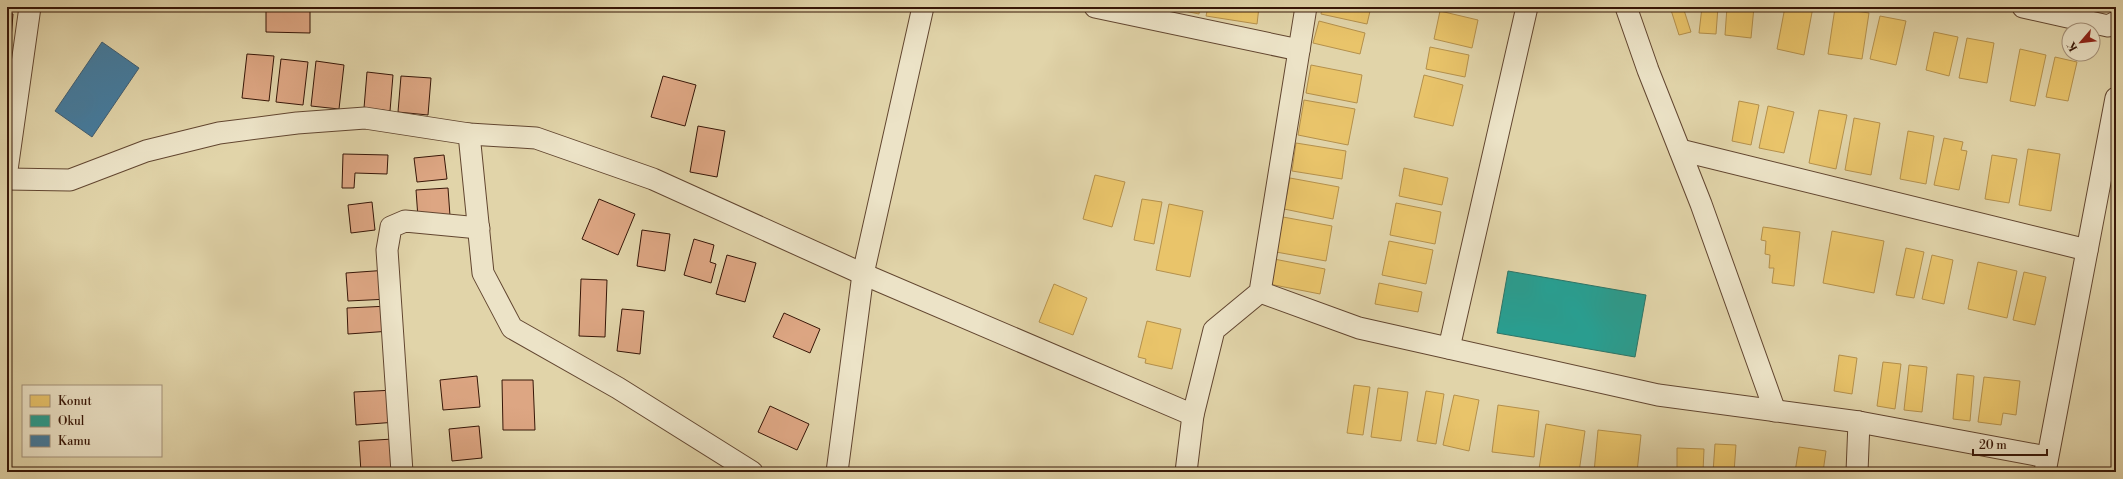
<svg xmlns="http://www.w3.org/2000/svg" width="2123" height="479" font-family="'Libre Bodoni',serif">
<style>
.homes{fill:#e9c46a;stroke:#b4904c}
.schools{fill:#2a9d8f;stroke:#2e7466}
.public{fill:#457b9d;stroke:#415d70}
.building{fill:#dda683;stroke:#371607}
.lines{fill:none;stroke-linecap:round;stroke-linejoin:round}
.minor-casing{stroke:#624630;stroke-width:23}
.minor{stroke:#ece3c7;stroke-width:21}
</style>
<rect width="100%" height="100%" fill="#e1d4a9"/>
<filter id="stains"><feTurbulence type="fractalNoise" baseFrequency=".005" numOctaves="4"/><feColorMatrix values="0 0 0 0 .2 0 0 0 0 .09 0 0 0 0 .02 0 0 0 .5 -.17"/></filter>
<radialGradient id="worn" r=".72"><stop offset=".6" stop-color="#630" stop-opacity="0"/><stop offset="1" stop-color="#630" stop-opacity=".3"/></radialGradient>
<!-- homes -->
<g class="homes">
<polygon points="1165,7 1200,7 1199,14"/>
<polygon points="1208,7 1259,7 1257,24 1206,16"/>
<polygon points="1322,7 1371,7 1367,24 1321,14"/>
<polygon points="1670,7 1683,7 1691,32 1679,35"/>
<polygon points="1702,7 1718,7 1716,34 1699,33"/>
<polygon points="1727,7 1754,7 1751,38 1725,35"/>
<polygon points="1785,7 1813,7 1804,55 1777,49"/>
<polygon points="1835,8 1869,13 1862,59 1828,54"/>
<polygon points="1440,11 1478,20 1472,48 1434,39"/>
<polygon points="1880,16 1906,21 1896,65 1870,59"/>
<polygon points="1319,21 1365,33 1360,54 1313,43"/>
<polygon points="1934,32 1958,37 1949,76 1926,70"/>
<polygon points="1967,38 1994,43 1987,83 1959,78"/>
<polygon points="1430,47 1469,55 1465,77 1426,69"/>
<polygon points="2020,49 2046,55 2035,106 2010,101"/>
<polygon points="2055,57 2077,62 2068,101 2046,97"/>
<polygon points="1311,65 1362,75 1357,103 1306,93"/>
<polygon points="1424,75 1463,85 1453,126 1414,117"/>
<polygon points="1304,100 1355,109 1348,145 1298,135"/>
<polygon points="1739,101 1759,105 1751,145 1732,141"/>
<polygon points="1768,106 1794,112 1784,153 1759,148"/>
<polygon points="1819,110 1847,115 1836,169 1809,163"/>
<polygon points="1854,118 1880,123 1871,175 1845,170"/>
<polygon points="1908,131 1934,136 1926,184 1900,179"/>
<polygon points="1944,138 1963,142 1961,150 1967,151 1959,190 1934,185"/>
<polygon points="1296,143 1346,151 1342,179 1292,171"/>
<polygon points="2028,149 2060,154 2051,211 2019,205"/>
<polygon points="1992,155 2017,159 2009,203 1985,199"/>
<polygon points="1404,168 1448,178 1442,205 1399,196"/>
<polygon points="1095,175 1125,182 1112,227 1083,219"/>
<polygon points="1290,178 1339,187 1333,219 1284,209"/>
<polygon points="1142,199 1162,202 1154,244 1134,240"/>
<polygon points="1396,203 1441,212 1435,244 1390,235"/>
<polygon points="1169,204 1203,211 1190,277 1156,270"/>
<polygon points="1283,217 1332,226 1326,261 1276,252"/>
<polygon points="1763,227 1800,232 1794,286 1772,283 1774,268 1769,268 1770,255 1765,254 1766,241 1761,240"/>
<polygon points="1832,231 1884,241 1874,293 1823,283"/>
<polygon points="1389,241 1433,250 1426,284 1382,275"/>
<polygon points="1906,248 1924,252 1914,298 1896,295"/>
<polygon points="1932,255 1953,260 1944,304 1922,299"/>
<polygon points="1274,259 1325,269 1320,294 1269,284"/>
<polygon points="1978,262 2017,271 2007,318 1968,309"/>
<polygon points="2024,272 2046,277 2035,325 2013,320"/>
<polygon points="1379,283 1422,292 1418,312 1375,304"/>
<polygon points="1054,284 1087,298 1073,335 1039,322"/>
<polygon points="1147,321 1181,329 1172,369 1145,363 1146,359 1138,357"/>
<polygon points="1839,355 1857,358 1852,394 1834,391"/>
<polygon points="1883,362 1901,364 1895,409 1877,406"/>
<polygon points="1909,365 1927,367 1922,412 1904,410"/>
<polygon points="1957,374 1974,376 1970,421 1953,419"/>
<polygon points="1984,377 2020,381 2016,415 2003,413 2001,425 1978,422"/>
<polygon points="1354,385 1370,387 1363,435 1347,433"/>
<polygon points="1378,388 1408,392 1401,441 1371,437"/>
<polygon points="1426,391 1444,394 1436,444 1417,441"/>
<polygon points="1454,395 1479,400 1469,451 1443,445"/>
<polygon points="1498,405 1539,411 1534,457 1492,452"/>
<polygon points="1546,424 1585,431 1579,472 1557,472 1539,469"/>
<polygon points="1598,430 1641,435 1637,472 1594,472"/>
<polygon points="1715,444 1736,445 1734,472 1713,472"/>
<polygon points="1799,447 1826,451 1823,472 1795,472"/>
<polygon points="1677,448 1704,449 1703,472 1677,472"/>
</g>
<!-- schools -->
<polygon class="schools" points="1508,271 1646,295 1635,357 1497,333"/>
<!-- public -->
<polygon class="public" points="102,42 139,68 92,137 55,111"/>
<!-- building -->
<g class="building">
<polygon points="266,7 310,7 310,33 266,32"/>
<polygon points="7,13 13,14 10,51 7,50"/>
<polygon points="247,54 274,56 269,101 242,98"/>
<polygon points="281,59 308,62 303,105 276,102"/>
<polygon points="316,61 344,65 339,109 311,106"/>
<polygon points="367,72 393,75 390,111 364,108"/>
<polygon points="401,76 431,78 428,115 398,112"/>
<polygon points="663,76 696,85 685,126 651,117"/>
<polygon points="698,126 725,131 717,177 690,172"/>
<polygon points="343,154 388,155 387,174 355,173 354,188 342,188"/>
<polygon points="444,155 447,179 417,182 414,158"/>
<polygon points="448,188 450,216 418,218 416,190"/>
<polygon points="599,199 635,214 618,255 582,239"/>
<polygon points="372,202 375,230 351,233 348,205"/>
<polygon points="642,230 670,234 665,271 637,266"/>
<polygon points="694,239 714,245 710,262 716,264 711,283 684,275"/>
<polygon points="727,255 756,263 745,302 716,294"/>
<polygon points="388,270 389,299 348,301 346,273"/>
<polygon points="581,279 607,280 605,337 579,336"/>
<polygon points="389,306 391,331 348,334 347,308"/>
<polygon points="622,309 644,311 640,354 617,351"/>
<polygon points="784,313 820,329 810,353 773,337"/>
<polygon points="477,376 480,407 443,410 440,380"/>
<polygon points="502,380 533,380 535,430 503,430"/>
<polygon points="395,390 397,422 356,425 354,392"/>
<polygon points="770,406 809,424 797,450 758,432"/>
<polygon points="479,426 482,458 452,461 449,429"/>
<polygon points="393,439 395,470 361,472 359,441"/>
</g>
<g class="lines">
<defs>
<g id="minor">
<polyline points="1095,7 1299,50"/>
<polyline points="1626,7 1648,70 1701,204 1775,411"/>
<polyline points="2023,7 2108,26 2116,22"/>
<polyline points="469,134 483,273 512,328 618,388 752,472"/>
<polyline points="1680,150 2087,250"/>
<polyline points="7,170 30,7"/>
<polyline points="7,179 70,180 146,151 219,133 297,123 365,118 469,134 536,138 653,179 863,274 1193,415"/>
<polyline points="1260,292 1359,328 1658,395 1859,422 2047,457"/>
<polyline points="1449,348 1527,7"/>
<polyline points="402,472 387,250 391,227 405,221 479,228"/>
<polyline points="837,472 863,274 923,7"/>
<polyline points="1186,472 1193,415 1214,330 1260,292 1306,7"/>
<polyline points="1857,472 1859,422"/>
<polyline points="2045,472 2116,98"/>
</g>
</defs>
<!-- minor casing -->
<use href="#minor" class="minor-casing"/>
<!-- minor -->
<use href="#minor" class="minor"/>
</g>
<!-- margin -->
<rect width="2123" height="479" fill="none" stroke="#e1d4a9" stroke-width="24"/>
<rect x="8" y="8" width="2107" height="463" fill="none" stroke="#371607" stroke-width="2"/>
<rect x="12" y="12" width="2099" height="455" fill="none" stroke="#371607"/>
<!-- legend -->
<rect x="22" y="385" width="140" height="72" fill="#ece3c7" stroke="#a4917a"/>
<rect x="30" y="395" width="20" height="12" fill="#e9c46a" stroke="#a4917a"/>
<text x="58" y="405" font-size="12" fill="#371607">Konut</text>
<rect x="30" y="415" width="20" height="12" fill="#2a9d8f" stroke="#a4917a"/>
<text x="58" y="425" font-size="12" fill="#371607">Okul</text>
<rect x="30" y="435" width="20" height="12" fill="#457b9d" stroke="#a4917a"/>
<text x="58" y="445" font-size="12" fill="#371607">Kamu</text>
<!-- north arrow -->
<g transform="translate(2081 42) rotate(242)"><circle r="19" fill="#ece3c7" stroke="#a4917a"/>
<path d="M0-3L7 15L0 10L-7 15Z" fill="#8f2418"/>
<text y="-6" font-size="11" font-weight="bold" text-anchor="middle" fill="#371607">K</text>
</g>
<!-- scale -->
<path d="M1973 449v6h74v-6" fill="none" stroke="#371607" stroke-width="2"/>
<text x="1979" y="449" font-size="12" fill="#371607" stroke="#ece3c7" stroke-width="3" paint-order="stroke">20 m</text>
<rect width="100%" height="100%" filter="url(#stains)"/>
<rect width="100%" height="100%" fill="url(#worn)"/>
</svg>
